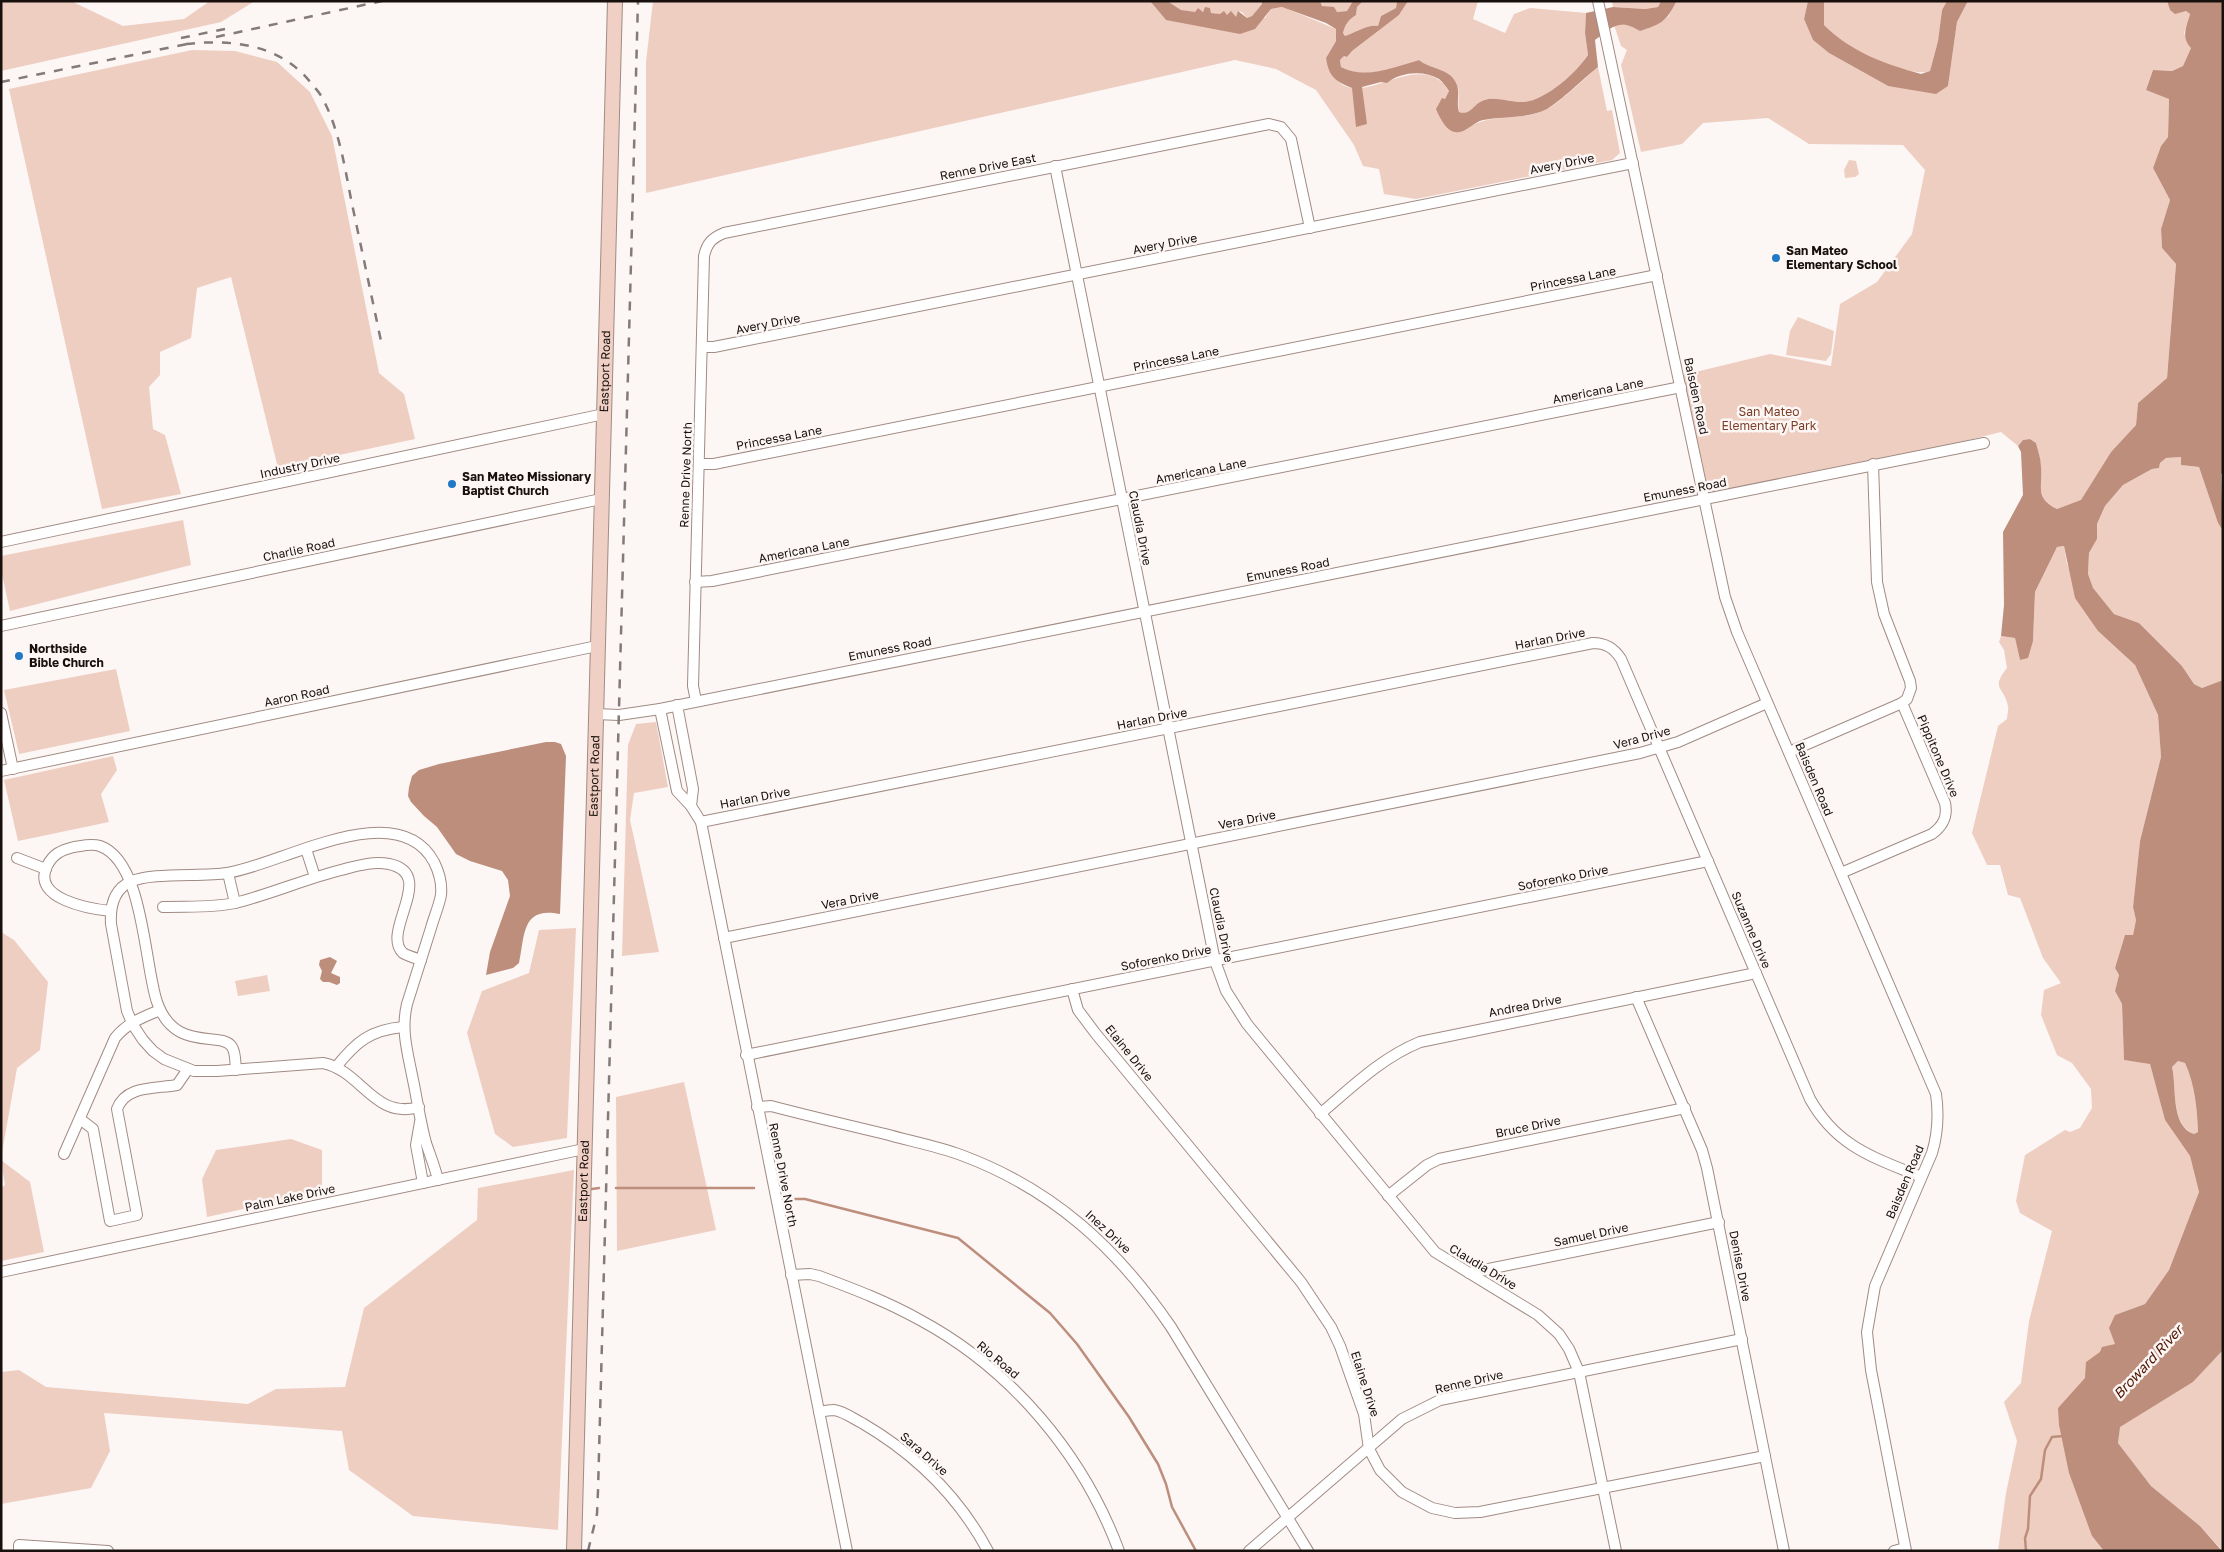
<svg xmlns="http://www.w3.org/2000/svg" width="2224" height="1552" font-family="'Golos Text',sans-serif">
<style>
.green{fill:#efcec2}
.water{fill:#bd8e7c;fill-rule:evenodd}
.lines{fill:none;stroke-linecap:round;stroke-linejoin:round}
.stream{stroke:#bd8e7c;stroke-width:2.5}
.street-casing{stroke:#a18b83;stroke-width:12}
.secondary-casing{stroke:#a18b83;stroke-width:16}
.street{stroke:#fff;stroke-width:10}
.secondary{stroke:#f0d0c4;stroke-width:14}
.rail{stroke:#827b79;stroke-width:2.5;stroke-dasharray:9 9;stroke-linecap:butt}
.poi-dot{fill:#2178c5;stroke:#fcf6f5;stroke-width:2}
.labels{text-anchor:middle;stroke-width:5;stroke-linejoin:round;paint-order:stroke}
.street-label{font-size:12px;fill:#18100d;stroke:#fcf6f5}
.poi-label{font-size:12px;font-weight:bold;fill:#18100d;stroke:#fcf6f5;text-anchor:start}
.park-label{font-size:12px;fill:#7c3d26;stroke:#fcf6f5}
.water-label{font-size:14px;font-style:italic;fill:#501600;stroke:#fcf6f5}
</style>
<rect width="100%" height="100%" fill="#fcf6f5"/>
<!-- green -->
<g class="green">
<polygon points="1,1 71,1 123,26 184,19 210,1 255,1 221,22 1,71"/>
<path d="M653,1H1150L1166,20L1265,18L1271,9L1283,7L1336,29V41L1326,58C1329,65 1333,77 1339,82C1363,104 1409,59 1439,80C1443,82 1446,88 1449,91L1445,99L1466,130C1489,111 1521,123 1547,109C1561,102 1585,78 1598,67L1607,111L1612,110L1620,153L1612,160L1416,199L1384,194L1379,169L1363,166L1354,145L1316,90L1276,69L1235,60L646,193V62Z"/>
<path d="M1167,1H1262V4L1252,16L1247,18L1242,12L1238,11V16L1236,17L1211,13L1210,8C1198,15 1176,13 1167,1Z"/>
<polygon points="1305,1 1353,1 1347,11 1337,12 1322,6 1320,2"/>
<path d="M1363,1H1397L1396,8L1381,16L1378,26C1367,24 1355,33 1345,36L1343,33C1345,25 1348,20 1356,15L1357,7Z"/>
<path d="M1408,1H1478L1473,19L1505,33L1514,14L1530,8L1586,13L1585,33L1588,55C1576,73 1546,100 1524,102C1511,103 1494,95 1482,101C1473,106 1470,116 1459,112C1457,104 1460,96 1458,88C1453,69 1431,70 1419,60C1395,68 1365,80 1341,67L1340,60L1344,56L1347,57L1352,51L1399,15Z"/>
<polygon points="1612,1 1661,1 1658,7 1645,9 1613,7"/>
<path d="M1676,1H1808L1804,19L1813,40L1829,53L1888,86H1948L1957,22L1968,1H2167L2170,10L2186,11L2190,14L2184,33L2191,48L2183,66L2172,71L2153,70L2146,90L2169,98L2168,137L2161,146L2153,168L2170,200L2161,229L2162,248L2176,264L2167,378L2138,403L2136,425L2111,452L2081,501L2057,509C2034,497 2043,488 2041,468C2041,460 2038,451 2036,443L2030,439L2023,440L2018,446L2001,432L1961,442L1709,494L1683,375L1770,354L1831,366L1840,304L1877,282L1912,234L1925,170L1903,145L1809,144L1768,118L1703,123L1682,144L1641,152L1621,65L1627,50L1621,46L1614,25H1630L1668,17Z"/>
<path d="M1824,1H1947L1942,10L1938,41L1930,71C1909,78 1855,53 1838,39C1833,35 1828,29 1824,25Z"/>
<polygon points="192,50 235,51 277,62 310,92 332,136 379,373 404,394 415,439 278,468 231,277 197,288 191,338 160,352 160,375 149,387 153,429 165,435 181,494 102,509 9,89"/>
<polygon points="1849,160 1856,161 1859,174 1855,177 1845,178 1844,170"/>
<polygon points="1798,317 1834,331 1831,354 1826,361 1786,355 1790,331"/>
<polygon points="2181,457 2181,465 2199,467 2218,523 2223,531 2223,680 2202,688 2194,684 2182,666 2139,623 2114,614 2092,588 2088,574 2089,553 2097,539 2097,524 2105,506 2123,485 2152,469 2159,468 2160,463 2166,458"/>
<polygon points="183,520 191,565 10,611 1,570 1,556"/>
<path d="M2064,546L2067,564L2098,631L2135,665L2158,715L2161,757L2140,841L2133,907L2136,920L2133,935L2125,936L2115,968L2119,975L2115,991L2122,1004L2124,1060L2150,1063L2165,1120L2190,1156L2199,1192L2169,1270L2145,1304L2115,1315L2116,1344L2086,1362V1378L2058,1408L2092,1536L2104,1551H1998L2006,1493L2017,1441L2004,1402L2021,1383L2029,1321L2052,1231L2020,1213L2016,1201L2025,1155L2065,1130L2070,1132L2080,1128L2092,1108L2091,1089L2072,1063L2057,1055L2041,1015L2044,990L2061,983L2043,958L2020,898L2008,895L2000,865H1987L1972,833L1998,726L2007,719C2007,715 2009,710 2008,706C2004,686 1990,690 2007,668L2004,650L1999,642L2001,636L2015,638L2020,660L2033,641L2035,592L2057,547Z"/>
<polygon points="116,669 130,731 19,754 4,690"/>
<polygon points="656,722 668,787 634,793 630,820 659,952 622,956 628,745 636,724"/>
<polygon points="113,756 117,770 101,794 109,822 18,841 4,780"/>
<polygon points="576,928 567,1138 513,1147 495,1134 467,1033 482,991 529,973 539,930"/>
<polygon points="1,932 14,940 48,982 40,1050 17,1068 1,1158"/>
<polygon points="267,975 270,991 238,996 235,981"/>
<path d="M2178,1061L2185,1063C2195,1085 2197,1108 2198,1132L2194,1134C2170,1125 2177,1087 2172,1067Z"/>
<polygon points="684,1082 716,1230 617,1251 616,1097"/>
<polygon points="291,1139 322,1150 322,1192 207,1217 202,1179 216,1150"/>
<polygon points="1,1160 30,1182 44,1252 1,1261 1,1188 5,1185"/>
<polygon points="574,1170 558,1530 413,1516 349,1470 342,1431 104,1413 110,1451 91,1488 1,1504 1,1372 19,1370 46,1387 248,1404 276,1389 345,1387 364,1308 477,1220 478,1188"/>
<polygon points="2223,1350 2223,1551 2200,1526 2151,1486 2118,1443 2119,1427 2193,1382"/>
</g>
<!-- water -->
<g class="water">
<path d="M1150,1H1167L1181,10L1195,12L1198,8L1203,12L1205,7L1210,8L1211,13L1220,14L1224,11L1227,15L1231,11L1236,17L1238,11L1247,18L1252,16L1262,4V1H1320L1322,6L1334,7L1337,12L1347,11L1353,1H1363L1357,7L1356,15C1348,20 1345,25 1343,33L1345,36C1355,33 1367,24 1378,26L1381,16L1396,8L1397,1H1408L1399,15L1352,51L1347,57L1344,56L1340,60L1341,67C1365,80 1395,67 1419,60C1431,70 1451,68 1457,85C1460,94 1456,104 1459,112C1470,116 1473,105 1482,101C1494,95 1511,103 1524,102C1546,100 1576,73 1588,55L1585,33L1586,13L1613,7L1645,9L1658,7L1661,1L1676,2C1666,22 1661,24 1640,31C1619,18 1612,27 1595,40L1598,67C1584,78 1561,101 1547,109C1528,119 1503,116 1483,120C1473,122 1466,134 1455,132C1446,131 1439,116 1436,109L1442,98L1445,99L1449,91C1446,87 1443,82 1439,79C1424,70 1400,72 1387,83L1381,82L1362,87L1367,124L1356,127L1352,88C1335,81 1329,77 1326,58L1336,41V29L1326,23L1282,7L1271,9L1255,29L1240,34L1166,20Z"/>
<path d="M1808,1H1824V25C1851,52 1885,64 1921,74L1930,71L1938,41L1942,10L1947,1H1968L1957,22L1948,86L1936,94L1888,86L1829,53L1813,40L1804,19Z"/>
<path d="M2167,1H2223V473L2221,474L2223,531L2218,523L2199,467L2181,465V457L2166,458L2160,463L2159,468L2152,469L2123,485L2105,506L2097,524V539L2089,553L2088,574L2093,588L2114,614L2139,623L2182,666L2194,684L2202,688L2223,680V1350L2193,1382L2120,1427L2118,1443L2151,1486L2200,1526L2222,1551H2104L2092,1536L2069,1473L2059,1425L2058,1408L2085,1378L2086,1362L2100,1352L2102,1347L2115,1344L2109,1328L2115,1315L2145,1304L2169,1270L2199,1192L2190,1156L2165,1120L2150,1064L2124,1060L2122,1004L2115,991L2119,975L2115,968L2125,935H2133L2136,920L2133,907L2140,841L2161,757L2158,715L2135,665L2098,631L2075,598L2064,546L2057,547L2035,592L2033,641L2028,658L2020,660L2015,638L2001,636L2004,605L2003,532L2023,495L2021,452L2018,446L2023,440L2030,439L2036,443C2038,451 2041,459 2041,467C2043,488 2034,497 2057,509L2081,500L2111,452L2136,425L2138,403L2167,378L2176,264L2162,248L2161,229L2170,200L2153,168L2161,146L2168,137L2169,99L2146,90L2153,70L2172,71L2183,66L2191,48C2181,37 2186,28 2190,14L2186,11L2175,14L2170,10ZM2178,1061L2185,1063C2195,1085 2197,1108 2198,1132L2194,1134C2170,1126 2177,1087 2172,1067Z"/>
<path d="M546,742H555L561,744L566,756L560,914C521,906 525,936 519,963L513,968L486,975L490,952L510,896L508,880L502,871L470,861L456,854L437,827L424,816L411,802L408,796L409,787L412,776L419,770L439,764Z"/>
<polygon points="330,957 337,961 331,973 340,977 340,983 337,985 329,982 323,982 320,979 322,971 319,965 320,960"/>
</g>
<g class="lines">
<!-- stream -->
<g class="stream">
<polyline points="616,1188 754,1188"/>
<polyline points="592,1189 599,1188"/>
<polyline points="795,1199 805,1199 958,1238 1050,1313 1077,1344 1129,1417 1158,1464 1166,1484 1172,1507 1196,1551"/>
<polyline points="2026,1551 2025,1538 2028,1529 2030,1496 2041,1479 2045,1450 2052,1437 2063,1436"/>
</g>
<defs>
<g id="street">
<path d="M1598,1L1725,597L1737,632L1936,1094C1939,1115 1938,1133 1932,1153L1875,1286L1867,1332L1871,1370L1906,1551"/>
<polyline points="1055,166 1215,961 1226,991 1247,1024 1435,1252 1538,1315 1559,1334 1569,1349 1579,1372 1616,1551"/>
<polyline points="702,347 714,347 1633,163"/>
<polyline points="699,464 714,464 1657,275"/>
<polyline points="1,542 604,414"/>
<polyline points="695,582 712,581 1681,387"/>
<polyline points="1,626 601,499"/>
<path d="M696,701L693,686L704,256C707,243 712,238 724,233L1269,124L1281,127L1291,139L1310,228"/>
<polyline points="677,705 693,789 691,806"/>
<polyline points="660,709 677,791 691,806 701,822 847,1551"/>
<polyline points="1,713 13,769"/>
<polyline points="596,714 619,715 660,709 1984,443"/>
<polyline points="1789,752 1902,703 1907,699 1911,688 1910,681 1884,614 1877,582 1873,464"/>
<polyline points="1,771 597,646"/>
<path d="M701,822L1593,643C1606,643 1614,648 1621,659L1810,1099C1837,1147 1873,1157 1921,1177"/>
<polyline points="306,849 315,877"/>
<polyline points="17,858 46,869"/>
<polyline points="228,873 235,903"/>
<path d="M1841,873L1932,834C1943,826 1948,817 1945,803L1902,703"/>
<path d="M163,907C187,906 213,908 235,903C271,894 305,879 341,870C357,866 372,861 389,864C438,874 380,932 403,953C408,956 415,958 421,960"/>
<path d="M111,911C90,909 31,899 47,866C53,854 61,850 74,847C82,846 91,843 100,846C144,862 144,964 157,1002C175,1054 222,1030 232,1047C236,1053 235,1063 236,1070"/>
<polyline points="724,938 1640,753 1678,742 1767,703"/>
<polyline points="1072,989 1078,1010 1096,1034 1301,1282 1331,1327 1340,1346 1364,1414 1369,1449 1380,1470 1402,1492 1432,1508 1455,1513 1480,1512 1765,1456"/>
<polyline points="1636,997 1702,1150 1707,1168 1784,1551"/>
<polyline points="746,1055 1708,861"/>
<path d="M336,1067C356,1042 370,1030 403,1027"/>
<path d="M419,1107C374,1120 362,1071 323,1063L217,1071H194L164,1059L153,1051L143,1040L133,1025L127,1011L111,924C110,907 113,890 130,882C150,872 202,877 227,873C281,865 397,794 434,862C439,872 442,885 441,895C439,906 434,917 431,928C423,953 415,978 407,1004C401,1029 407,1050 412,1075C417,1098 420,1121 426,1143C430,1155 435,1167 438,1180"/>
<path d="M757,1107L771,1106C809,1116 847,1125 885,1134C910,1141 937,1146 961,1155C1053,1189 1117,1248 1171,1327L1308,1551"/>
<path d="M1320,1114C1352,1087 1381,1058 1420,1042L1756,973"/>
<path d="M80,1119L93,1129L110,1221L137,1215L117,1109C126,1085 155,1089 177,1085L188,1069"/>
<polyline points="420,1122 416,1145 423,1183"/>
<path d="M64,1154L115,1038C127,1023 143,1017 160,1010"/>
<polyline points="1388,1196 1427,1165 1439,1159 1685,1108"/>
<polyline points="1,1272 584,1149"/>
<polyline points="1469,1273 1719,1222"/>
<path d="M791,1275L810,1274L819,1276C854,1289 888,1302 920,1320C1011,1369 1083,1454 1119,1551"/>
<path d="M819,1412C824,1411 829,1410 834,1410C843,1411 854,1419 862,1423C915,1454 959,1497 988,1551"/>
<polyline points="19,1551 19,1545 108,1551"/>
<polyline points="1249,1551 1402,1419 1440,1400 1742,1339"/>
<polyline points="1894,1551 1905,1548"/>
</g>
<g id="secondary">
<path id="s1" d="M574,1551L615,1"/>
</g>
</defs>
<!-- street casing -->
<use href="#street" class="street-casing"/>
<!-- secondary casing -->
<use href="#secondary" class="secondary-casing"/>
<!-- street -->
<use href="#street" class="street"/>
<!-- secondary -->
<use href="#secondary" class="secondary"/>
<!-- rail -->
<g class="rail">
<polyline points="216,37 382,1"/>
<polyline points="181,38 225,29"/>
<path d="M186,44C232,39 280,44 311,83C315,88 321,94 324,101C340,133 345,169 352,204C362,251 372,298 382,346"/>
<polyline points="1,82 192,43"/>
<polyline points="588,1551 597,1514 598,1491 638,1"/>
</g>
</g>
<!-- markers -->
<g class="poi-dot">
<circle cx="1776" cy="258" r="5"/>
<circle cx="452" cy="484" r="5"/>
<circle cx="19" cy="656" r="5"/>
</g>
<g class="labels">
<!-- street labels -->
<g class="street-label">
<text transform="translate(1562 164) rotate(-11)" y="4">Avery Drive</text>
<text transform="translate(988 167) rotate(-11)" y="4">Renne Drive East</text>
<text transform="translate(1165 244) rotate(-11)" y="4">Avery Drive</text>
<text transform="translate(1573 279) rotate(-11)" y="4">Princessa Lane</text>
<text transform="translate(768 324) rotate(-11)" y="4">Avery Drive</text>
<text transform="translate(1176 359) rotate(-11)" y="4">Princessa Lane</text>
<text dy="4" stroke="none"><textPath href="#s1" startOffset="1180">Eastport Road</textPath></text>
<text transform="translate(1598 391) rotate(-11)" y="4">Americana Lane</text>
<text transform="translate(1696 396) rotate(78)" y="4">Baisden Road</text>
<text transform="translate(779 438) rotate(-11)" y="4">Princessa Lane</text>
<text transform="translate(300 466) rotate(-12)" y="4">Industry Drive</text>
<text transform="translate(1201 471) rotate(-11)" y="4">Americana Lane</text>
<text transform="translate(686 475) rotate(-88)" y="4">Renne Drive North</text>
<text transform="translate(1685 490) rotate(-11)" y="4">Emuness Road</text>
<text transform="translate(1140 528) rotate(79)" y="4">Claudia Drive</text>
<text transform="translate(299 550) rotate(-12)" y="4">Charlie Road</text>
<text transform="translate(804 550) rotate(-11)" y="4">Americana Lane</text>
<text transform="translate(1288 570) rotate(-11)" y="4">Emuness Road</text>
<text transform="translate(1550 639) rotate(-11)" y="4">Harlan Drive</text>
<text transform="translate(890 649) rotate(-11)" y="4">Emuness Road</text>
<text transform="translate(297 696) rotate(-12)" y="4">Aaron Road</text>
<text transform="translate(1152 719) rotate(-11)" y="4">Harlan Drive</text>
<text transform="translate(1642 738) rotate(-15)" y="4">Vera Drive</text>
<text transform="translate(1938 756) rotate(67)" y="4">Pippitone Drive</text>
<text dy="4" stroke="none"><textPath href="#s1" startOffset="775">Eastport Road</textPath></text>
<text transform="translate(1814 779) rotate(67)" y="4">Baisden Road</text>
<text transform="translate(755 798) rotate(-11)" y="4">Harlan Drive</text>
<text transform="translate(1247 820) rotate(-11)" y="4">Vera Drive</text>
<text transform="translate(1563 878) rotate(-11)" y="4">Soforenko Drive</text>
<text transform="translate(850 900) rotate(-11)" y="4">Vera Drive</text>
<text transform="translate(1221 925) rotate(78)" y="4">Claudia Drive</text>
<text transform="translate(1751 930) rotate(67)" y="4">Suzanne Drive</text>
<text transform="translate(1166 958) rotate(-11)" y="4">Soforenko Drive</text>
<text transform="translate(1525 1006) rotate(-11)" y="4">Andrea Drive</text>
<text transform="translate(1129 1053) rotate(51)" y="4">Elaine Drive</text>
<text transform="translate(1528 1127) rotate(-12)" y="4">Bruce Drive</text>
<text transform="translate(783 1175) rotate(79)" y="4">Renne Drive North</text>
<text dy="4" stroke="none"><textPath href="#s1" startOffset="370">Eastport Road</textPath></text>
<text transform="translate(1905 1182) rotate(-67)" y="4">Baisden Road</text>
<text transform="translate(290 1198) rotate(-12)" y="4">Palm Lake Drive</text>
<text transform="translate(1108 1232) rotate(43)" y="4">Inez Drive</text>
<text transform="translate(1591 1235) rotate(-12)" y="4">Samuel Drive</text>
<text transform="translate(1740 1266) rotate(79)" y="4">Denise Drive</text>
<text transform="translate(1483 1267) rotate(31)" y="4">Claudia Drive</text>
<text transform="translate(998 1360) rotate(40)" y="4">Rio Road</text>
<text transform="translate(1469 1382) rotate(-13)" y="4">Renne Drive</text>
<text transform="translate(1365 1384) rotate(72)" y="4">Elaine Drive</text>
<text transform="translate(924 1454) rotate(41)" y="4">Sara Drive</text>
</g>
<!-- poi labels -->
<g class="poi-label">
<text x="1786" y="255">San Mateo<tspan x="1786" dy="14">Elementary School</tspan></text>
<text x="462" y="481">San Mateo Missionary<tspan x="462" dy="14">Baptist Church</tspan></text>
<text x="29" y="653">Northside<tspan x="29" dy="14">Bible Church</tspan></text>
</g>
<!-- park labels -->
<g class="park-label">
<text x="1769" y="416">San Mateo<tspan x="1769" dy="14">Elementary Park</tspan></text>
</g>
<!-- water labels -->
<g class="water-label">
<text transform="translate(2148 1362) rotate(-47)" y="5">Broward River</text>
</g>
</g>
<!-- border -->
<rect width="2224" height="1552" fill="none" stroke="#18100d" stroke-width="5"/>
</svg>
